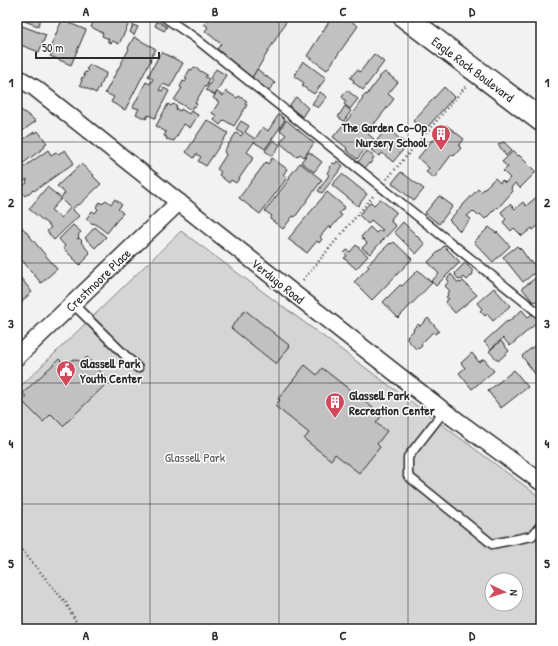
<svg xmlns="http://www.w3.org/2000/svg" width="558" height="646" font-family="'Patrick Hand',sans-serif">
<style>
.green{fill:#d5d5d5;stroke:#808080;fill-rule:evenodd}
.building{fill:#c1c1c1;stroke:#2b2b2b;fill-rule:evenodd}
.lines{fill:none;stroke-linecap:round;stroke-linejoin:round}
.lane-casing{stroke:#2b2b2b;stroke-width:11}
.street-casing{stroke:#2b2b2b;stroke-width:19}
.secondary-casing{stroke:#2b2b2b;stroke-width:25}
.path{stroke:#2b2b2b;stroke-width:2.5;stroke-dasharray:1 3;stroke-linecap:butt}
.lane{stroke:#fff;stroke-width:8}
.street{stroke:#fff;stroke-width:16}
.secondary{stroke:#fff;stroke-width:22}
.grid{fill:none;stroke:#2b2b2b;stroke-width:1;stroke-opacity:0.55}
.labels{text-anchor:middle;stroke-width:3;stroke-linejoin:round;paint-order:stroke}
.street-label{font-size:13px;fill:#2b2b2b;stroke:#fff}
.poi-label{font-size:13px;font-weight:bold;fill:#2b2b2b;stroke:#fff;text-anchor:start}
.park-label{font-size:13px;fill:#565656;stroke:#fff}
.neatline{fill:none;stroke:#2b2b2b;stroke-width:1.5}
.grid-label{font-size:13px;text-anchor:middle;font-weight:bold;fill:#2b2b2b}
</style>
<rect width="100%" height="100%" fill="#f2f2f2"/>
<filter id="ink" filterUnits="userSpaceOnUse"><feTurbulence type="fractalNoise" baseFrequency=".025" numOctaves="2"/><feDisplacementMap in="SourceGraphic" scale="8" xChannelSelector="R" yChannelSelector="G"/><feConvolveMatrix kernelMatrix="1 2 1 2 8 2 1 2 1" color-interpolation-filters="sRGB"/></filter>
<g filter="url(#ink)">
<!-- green -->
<path class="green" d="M181,231L541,498V629H17V385H22ZM492,580H516V604H492Z"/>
<!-- building -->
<g class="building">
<polygon points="20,17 42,17 38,26 19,19"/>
<polygon points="96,17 132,17 119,44 113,41 111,43 107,41 109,39 102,36 103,33 91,27"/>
<polygon points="207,17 289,17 252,78 217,49 221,44 205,31 208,27 204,24 209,18"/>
<polygon points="332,17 345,17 358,26 327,70 307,56"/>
<polygon points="62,20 86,30 71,65 50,56 53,50 50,48"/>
<polygon points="157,21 167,27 164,31 155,26"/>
<polygon points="17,24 46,35 39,52 18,44 17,48"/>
<polygon points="133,25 138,27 134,35 130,32"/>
<polygon points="134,37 156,49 150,59 151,60 125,110 111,102 114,97 105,93 129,49 128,48"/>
<polygon points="161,52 183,63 170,87 163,84 159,90 162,91 164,88 169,91 155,118 148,115 146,119 136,114 139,109 133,107 146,82 150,84 153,79 148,76"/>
<polygon points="374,54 384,62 363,90 353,82 354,80 350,78 357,70 360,72"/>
<polygon points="303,61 326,78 314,94 302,86 304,83 294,76"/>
<polygon points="90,65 106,73 105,78 104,78 102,81 103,82 99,86 100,87 96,93 80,85 82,80 81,80 82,77 84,78 85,75 83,75 85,72 86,73 88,70 86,69"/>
<polygon points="194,67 207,75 205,77 209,79 207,83 208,84 206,87 205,86 195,103 197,104 195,107 193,106 191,110 174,100 182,88 180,87 183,81 185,82 187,79 185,78 190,69 192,70"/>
<polygon points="216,69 226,75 215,95 206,90 212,80 210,78"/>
<polygon points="257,69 275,83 268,91 252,78"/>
<polygon points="385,72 398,82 388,94 394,99 375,123 374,122 370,128 372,129 368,134 374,139 357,159 346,150 347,148 333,137 358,107 357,106 363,99 362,98 366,94 367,95 372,87 373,87 380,78 379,77"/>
<polygon points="444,87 454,97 424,131 413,121"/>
<polygon points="347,90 358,99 350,109 344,104 346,101 342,97"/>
<polygon points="226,91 237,98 239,96 247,101 245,104 247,105 234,126 224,120 220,125 214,120 217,116 212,113 219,102 213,98 217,92 223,96"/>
<polygon points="320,92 327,97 318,108 312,104"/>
<polygon points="296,97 308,108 302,117 289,106"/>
<polygon points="168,104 171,106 173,104 177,106 176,109 180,111 181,109 189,114 191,111 198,115 190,128 184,124 174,141 166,139 167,137 164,136 166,132 156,126"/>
<polygon points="345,106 351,111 344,121 338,117"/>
<polygon points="17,107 36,121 17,135"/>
<polygon points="279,114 285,120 265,149 254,142 247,152 254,157 236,183 231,180 229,183 219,175 221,172 217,169 226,155 224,151 236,133 241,136 243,133 236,129 241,121 249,126 245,132 255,139 263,127 268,131"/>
<polygon points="207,120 228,133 206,166 198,161 201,157 196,154 194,158 186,152"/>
<polygon points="286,120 314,143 304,157 300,154 297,157 280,143 286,135 280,130"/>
<polygon points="446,125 464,139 459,146 461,148 454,156 452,154 434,178 426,172 429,168 418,158 430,143 432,140 433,141 438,135 436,133"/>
<polygon points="387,128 407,145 393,162 382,153 379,156 371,150 374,146 373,145"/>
<polygon points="38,131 47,143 44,145 45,147 22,164 17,157 17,144 34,132 36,133"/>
<polygon points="273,140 280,145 272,156 265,151"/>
<polygon points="504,142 512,150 506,156 498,144"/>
<polygon points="48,150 51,155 56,152 58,154 65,150 74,163 34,191 33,190 25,196 19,188 27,183 26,181 27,181 27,179 17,186 17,172"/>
<polygon points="367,151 374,157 370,164 369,163 365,168 358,162"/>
<polygon points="513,151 518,156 519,155 536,172 520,188 515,183 511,188 513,191 498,208 497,207 485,219 480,214 478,216 473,211 467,216 471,219 460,231 449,220 478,189 481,192 495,178 500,183 502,180 505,183 510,178 503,171 508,167 502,162"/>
<polygon points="309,152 322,162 314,172 301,162"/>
<polygon points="272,158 287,169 283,175 287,178 260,214 239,198 266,162 268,164"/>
<polygon points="337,161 343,166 322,193 318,191 329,175 327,173 330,168 329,167 333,163 335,164"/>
<polygon points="300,163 322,180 295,217 293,216 283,229 270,219 272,216 265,211 290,178 289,177"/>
<path d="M81,164L94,175L93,176L101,184L79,205L78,204L72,209L79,216L54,240L47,231L51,227L29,209L47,187L61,198L65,193L57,186ZM61,199L70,208L61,218L51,210Z"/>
<polygon points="401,172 424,189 414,201 392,183"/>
<polygon points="342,174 367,194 358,206 332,185"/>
<polygon points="327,192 345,207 339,213 342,215 331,228 329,226 320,237 322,239 319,243 317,241 307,253 288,239"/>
<polygon points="540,194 541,222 538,224 539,225 533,230 532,228 522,236 514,228 511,231 503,222 506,219 501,212 510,204 515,209 523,202 526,206"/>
<polygon points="439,196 453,206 439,224 425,213"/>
<polygon points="115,199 122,205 118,209 123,213 107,233 94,223 93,224 86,219 92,211 95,213 98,209 96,207 100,202 102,204 106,200 111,204"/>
<polygon points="380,199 396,212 396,213 391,219 392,221 391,222 396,226 370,254 362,248 367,243 361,237 370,227 376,233 380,230 381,231 383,230 371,220 368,224 359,215 371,202 374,205"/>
<polygon points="17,221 57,269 41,283 17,254"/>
<polygon points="403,222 425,244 416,254 394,232"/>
<polygon points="73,225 81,232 78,235 79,237 77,239 79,238 82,241 81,242 90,253 86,257 87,258 80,265 63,248 65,246 59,239"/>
<polygon points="95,227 106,237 95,248 85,238"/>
<polygon points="489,227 496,233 497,232 510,246 493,262 474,242"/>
<polygon points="394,242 412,259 372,300 354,282 369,267 367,265 390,243 391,244"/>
<polygon points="356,245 368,256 356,269 344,258 347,256 344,253 347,250 350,252"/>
<polygon points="444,246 460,262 436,286 431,281 439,274 428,262"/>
<polygon points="517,246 520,249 521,249 530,262 531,261 535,266 534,267 537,271 523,282 503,257"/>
<polygon points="465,263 472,270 473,274 467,280 464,277 462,280 460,279 459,280 455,275 456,274 455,273"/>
<polygon points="418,270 432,283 398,318 383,302 400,285 402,286"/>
<polygon points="17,273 32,292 22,301 23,302 17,306"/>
<polygon points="451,274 458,283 459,282 461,283 463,281 477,295 455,313 445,302 449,299 446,297 448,295 447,293 450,291 445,286 449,281 447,279"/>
<polygon points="537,277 541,282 541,305 537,301 537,302 535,301 533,302 522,288"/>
<polygon points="494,288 510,306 493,321 487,314 485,316 480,311 482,309 477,303"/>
<polygon points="245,310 290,346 276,364 231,328"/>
<polygon points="522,310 528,317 532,314 539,321 510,346 503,338 491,349 484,342 507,321 508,322"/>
<polygon points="428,318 439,331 435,334 433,332 421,344 422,346 418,349 417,348 416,349 406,338 414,330 413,329 418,324 420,326"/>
<polygon points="541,340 541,375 538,378 522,356"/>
<polygon points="501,341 509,351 498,361 489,351"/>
<polygon points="472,353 479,362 484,359 494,371 472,389 459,373 465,368 461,363"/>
<polygon points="87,357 109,381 63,426 51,414 43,422 22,401 26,397 23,393 59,359 63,363 66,361 68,362 74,359 82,362"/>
<polygon points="305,365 317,375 322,368 382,415 376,423 387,431 377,444 380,447 359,473 335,454 331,460 304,439 309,433 275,406 280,400 278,399"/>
<polygon points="514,370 528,387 501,408 488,391"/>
</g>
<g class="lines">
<defs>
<g id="lane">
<polyline points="164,17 195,38 541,315"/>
<polyline points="73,304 138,368"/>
<polyline points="444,411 408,457 408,476 492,544 532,536 541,525"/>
</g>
<g id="street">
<polyline points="17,77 35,88 292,292 444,411 541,482"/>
<polyline points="17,357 179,202"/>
</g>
<polyline id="secondary" points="405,17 541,120"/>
</defs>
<!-- lane casing -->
<use href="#lane" class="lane-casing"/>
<!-- street casing -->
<use href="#street" class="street-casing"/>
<!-- secondary casing -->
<use href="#secondary" class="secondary-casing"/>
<!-- path -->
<g class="path">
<polyline points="387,179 466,86"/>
<polyline points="303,280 374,195"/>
<polyline points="17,544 66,603 80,629"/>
</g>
<!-- lane -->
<use href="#lane" class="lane"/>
<!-- street -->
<use href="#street" class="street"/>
<!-- secondary -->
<use href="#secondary" class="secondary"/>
</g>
</g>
<!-- grid -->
<path class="grid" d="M150,17V629M279,17V629M408,17V629M17,142H541M17,263H541M17,383H541M17,504H541"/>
<!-- icons -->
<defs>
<symbol id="building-pin" viewBox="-11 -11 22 30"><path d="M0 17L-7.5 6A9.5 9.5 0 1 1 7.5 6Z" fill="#d1495b" stroke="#fff"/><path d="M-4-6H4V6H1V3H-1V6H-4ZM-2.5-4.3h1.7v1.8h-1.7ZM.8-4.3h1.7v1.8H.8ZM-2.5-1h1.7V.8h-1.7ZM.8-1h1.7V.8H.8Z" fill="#fff"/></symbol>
<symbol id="civic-pin" viewBox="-11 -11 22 30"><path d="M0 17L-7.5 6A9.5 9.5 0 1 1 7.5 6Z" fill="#d1495b" stroke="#fff"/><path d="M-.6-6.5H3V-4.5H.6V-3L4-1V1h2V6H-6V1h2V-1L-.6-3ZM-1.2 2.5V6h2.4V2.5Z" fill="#fff"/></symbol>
</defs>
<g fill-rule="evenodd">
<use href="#building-pin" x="430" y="123" width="22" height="30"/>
<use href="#civic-pin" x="55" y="359" width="22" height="30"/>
<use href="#building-pin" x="324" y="391" width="22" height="30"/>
</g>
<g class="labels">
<!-- street labels -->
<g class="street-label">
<text transform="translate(473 69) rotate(37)" y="5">Eagle Rock Boulevard</text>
<text transform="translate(98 280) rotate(-44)" y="5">Crestmoore Place</text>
<text transform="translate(278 281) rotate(39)" y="5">Verdugo Road</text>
</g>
<!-- poi labels -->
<g class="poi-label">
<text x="427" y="132" text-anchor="end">The Garden Co-Op<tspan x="427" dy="15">Nursery School</tspan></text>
<text x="80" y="368">Glassell Park<tspan x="80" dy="15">Youth Center</tspan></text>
<text x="349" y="400">Glassell Park<tspan x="349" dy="15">Recreation Center</tspan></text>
</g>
<!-- park labels -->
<g class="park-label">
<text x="195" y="462">Glassell Park</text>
</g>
</g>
<!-- margin -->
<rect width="558" height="646" fill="none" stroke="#fff" stroke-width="44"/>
<!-- north arrow -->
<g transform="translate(504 592) rotate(94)"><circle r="19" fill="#ffffff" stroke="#aaaaaa"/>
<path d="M0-3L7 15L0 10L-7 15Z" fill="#d1495b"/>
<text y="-6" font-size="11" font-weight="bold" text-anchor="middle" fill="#2b2b2b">N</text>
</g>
<!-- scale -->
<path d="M36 52v6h123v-6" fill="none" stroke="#2b2b2b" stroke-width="2"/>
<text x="42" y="52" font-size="12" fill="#2b2b2b" stroke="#ffffff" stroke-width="3" paint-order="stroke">50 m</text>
<rect x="22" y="22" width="514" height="602" class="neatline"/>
<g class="grid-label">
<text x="86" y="16">A</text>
<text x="215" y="16">B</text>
<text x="343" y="16">C</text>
<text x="472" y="16">D</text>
<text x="11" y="87">1</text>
<text x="547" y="87">1</text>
<text x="11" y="207">2</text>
<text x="547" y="207">2</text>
<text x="11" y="328">3</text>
<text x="547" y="328">3</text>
<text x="11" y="448">4</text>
<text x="547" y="448">4</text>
<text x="11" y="568">5</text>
<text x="547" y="568">5</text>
<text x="86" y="640">A</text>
<text x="215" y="640">B</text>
<text x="343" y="640">C</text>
<text x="472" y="640">D</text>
</g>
</svg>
